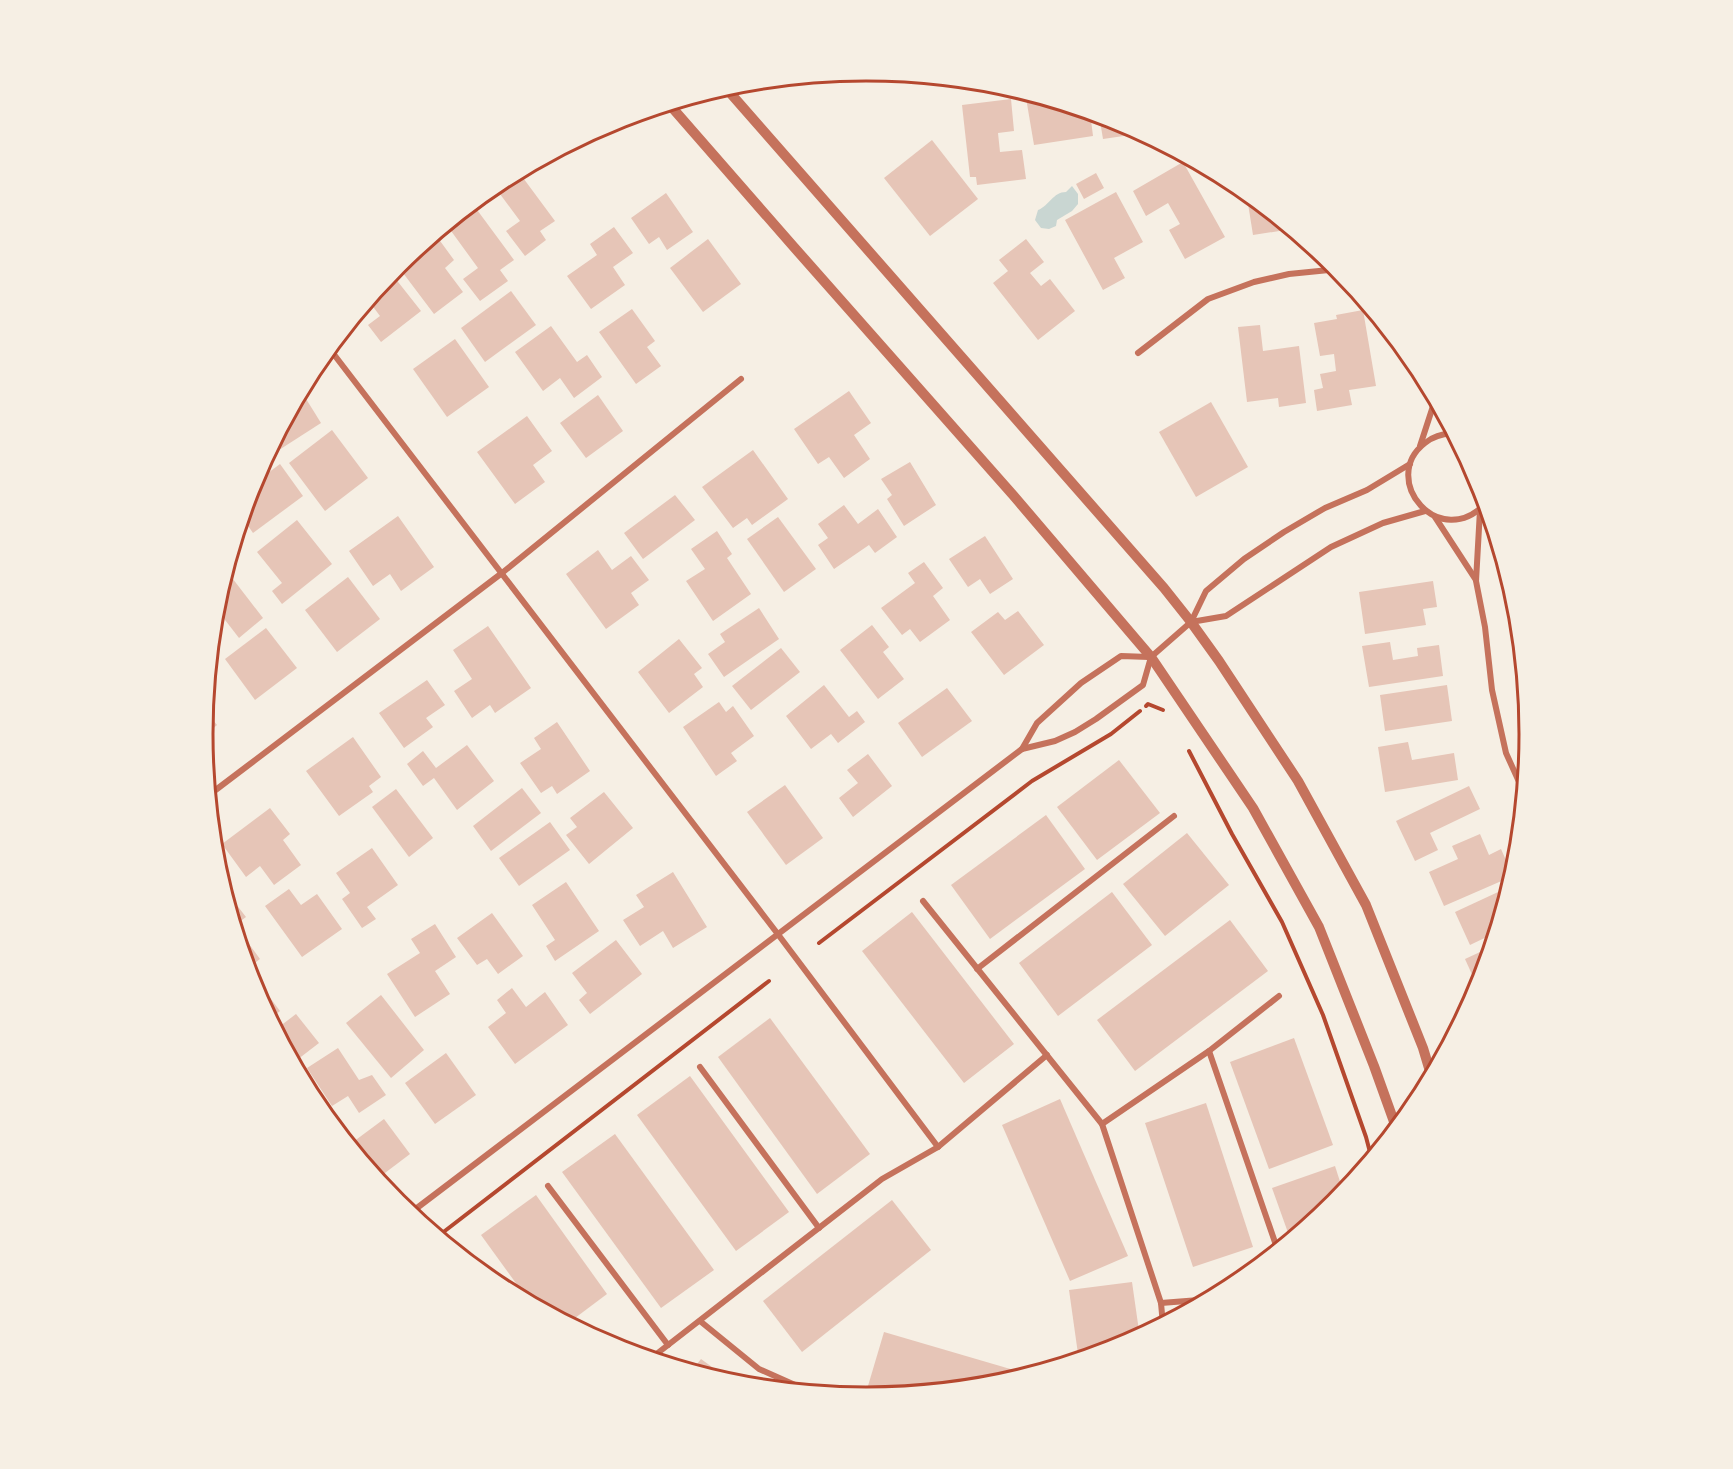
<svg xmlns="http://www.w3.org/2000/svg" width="1733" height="1469" font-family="'Noto Sans',sans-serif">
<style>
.water{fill:#c9d6d2}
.building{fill:#e6c5b7}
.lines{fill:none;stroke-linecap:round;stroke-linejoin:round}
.path{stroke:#b5482f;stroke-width:4}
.minor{stroke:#c5725c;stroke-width:6}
.tertiary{stroke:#c5725c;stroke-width:10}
.rim{fill:none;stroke:#b5482f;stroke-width:3}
</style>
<rect width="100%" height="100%" fill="#f6efe4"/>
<!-- water -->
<path class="water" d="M1072,186L1078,194V204L1072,211L1057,220L1056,226L1049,229L1041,228L1035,220L1038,210C1049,206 1053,192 1066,192Z"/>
<!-- building -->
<g class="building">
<polygon points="1025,92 1090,112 1093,136 1034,145"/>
<polygon points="1011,99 1014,131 998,133 1000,152 1022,150 1026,179 977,185 976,177 970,177 962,105"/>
<polygon points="1099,115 1121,121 1144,133 1103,139"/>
<polygon points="932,140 978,199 930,236 884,178"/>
<polygon points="1183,162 1225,237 1185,259 1169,230 1180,224 1168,203 1146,216 1133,191"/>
<polygon points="518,171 555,221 540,231 546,240 525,256 506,231 520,221 494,186"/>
<polygon points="1096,173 1104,188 1084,199 1076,184"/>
<polygon points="1246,191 1292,229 1253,235"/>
<polygon points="1116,192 1143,242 1114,258 1125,278 1103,290 1065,220"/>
<polygon points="666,193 693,232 667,250 659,237 649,244 631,218"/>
<polygon points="472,203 514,260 500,270 508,281 480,301 463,279 478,268 446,224"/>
<polygon points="614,227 633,253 613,267 625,285 591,309 567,276 597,255 590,244"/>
<polygon points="435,234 454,260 445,268 463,292 434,314 397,265"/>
<polygon points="708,239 741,284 703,312 670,268"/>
<polygon points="1026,239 1044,262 1030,273 1041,286 1050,279 1075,311 1038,340 993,283 1008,271 999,260"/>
<polygon points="391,273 421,311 381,342 368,325 380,316 368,300"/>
<polygon points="511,291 536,325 485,362 461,328"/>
<polygon points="632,309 655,341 647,347 661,366 636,384 599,332"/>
<polygon points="1363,310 1376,386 1349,390 1352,405 1317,411 1314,390 1323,388 1320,374 1336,371 1334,354 1320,356 1314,323 1337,319 1336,315"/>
<polygon points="1260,325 1263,351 1299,346 1306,403 1279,407 1278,398 1247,402 1238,327"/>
<polygon points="551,326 577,362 587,355 602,377 574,398 560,378 543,391 515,352"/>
<polygon points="455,339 489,387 447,417 413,369"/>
<polygon points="849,391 871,423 854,435 870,459 844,478 829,457 818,464 794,429"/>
<polygon points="303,394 321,423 279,450 274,442 297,398"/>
<polygon points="598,395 623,431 586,458 560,423"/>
<polygon points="1211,402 1248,467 1196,497 1159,432"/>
<polygon points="527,416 552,451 533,465 545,482 515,504 477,452"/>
<polygon points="332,430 368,478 325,511 289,463"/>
<polygon points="753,450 788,499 752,525 747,518 733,528 702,487"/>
<polygon points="910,462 936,505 904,526 887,499 892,495 881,479"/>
<polygon points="280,464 303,496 253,533 242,517 252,485"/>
<polygon points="675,495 695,520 643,559 624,533"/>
<polygon points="844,505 858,524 878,509 897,537 875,553 869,545 834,569 818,545 828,538 818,524"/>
<polygon points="398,516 434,567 401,591 390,574 373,586 349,551"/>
<polygon points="778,517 816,569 784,592 747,539"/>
<polygon points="297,520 332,564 282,604 272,591 282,583 257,552"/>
<polygon points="717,531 732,554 727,558 751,594 713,621 686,581 705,569 691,549"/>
<polygon points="985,536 1013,579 990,594 980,579 968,587 949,559"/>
<polygon points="598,550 612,570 631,556 649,580 631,593 639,605 606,629 566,574"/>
<polygon points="924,562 943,588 933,596 950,620 920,642 910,629 902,635 881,608 915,583 908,573"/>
<polygon points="226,570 263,618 239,638 215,607"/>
<polygon points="348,577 380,619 337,652 305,610"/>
<polygon points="1433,581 1437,607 1423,609 1426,625 1365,634 1359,592"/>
<polygon points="759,608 779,639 724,677 708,654 725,642 720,634"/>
<polygon points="1018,611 1044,645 1004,675 971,632 998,612 1005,620"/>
<polygon points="872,625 889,647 883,652 904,679 878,699 840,650"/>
<polygon points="488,626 531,688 495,713 490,705 472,718 454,691 472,679 453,650"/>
<polygon points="266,628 297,668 255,700 225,659"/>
<polygon points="679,639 702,668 694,674 703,687 669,713 638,672"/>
<polygon points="1390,642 1393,660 1418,656 1417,648 1439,645 1443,676 1369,687 1362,646"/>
<polygon points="781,648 800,672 751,710 732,686"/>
<polygon points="427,680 445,705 426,718 433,727 404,748 379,713"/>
<polygon points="824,685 849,717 857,711 865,722 838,743 831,734 811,749 786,716"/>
<polygon points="1447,685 1452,721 1385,731 1380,695"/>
<polygon points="947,688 972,721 922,757 898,723"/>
<polygon points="719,702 726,712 733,706 754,736 731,753 737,761 716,776 683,727"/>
<polygon points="205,710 217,725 203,737 203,734"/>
<polygon points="557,722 590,771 557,794 552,786 541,793 520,763 541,749 534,738"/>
<polygon points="353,737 381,777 369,786 373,792 339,816 306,771"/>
<polygon points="1408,742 1412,760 1454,753 1458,780 1385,792 1378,747"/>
<polygon points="467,745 494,781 457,810 434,778 423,786 407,764 423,751 436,768"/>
<polygon points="868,754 892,786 853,817 839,798 858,783 847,770"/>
<polygon points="1119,760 1160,813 1097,860 1057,807"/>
<polygon points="785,785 823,838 786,865 747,812"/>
<polygon points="1469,786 1480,809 1430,833 1438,850 1415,861 1396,821"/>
<polygon points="522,788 541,813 491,851 473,826"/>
<polygon points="396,789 433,838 409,857 372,807"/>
<polygon points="604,792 633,828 589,864 566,835 577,827 570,818"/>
<polygon points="270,808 290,834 283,840 301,865 274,885 260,866 246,877 222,844"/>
<polygon points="1046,815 1085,869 990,939 951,885"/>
<polygon points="550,822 570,850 519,886 499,858"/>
<polygon points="1187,833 1229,885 1165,936 1123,884"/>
<polygon points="1480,834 1489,855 1501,849 1513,876 1444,906 1429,872 1458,859 1452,846"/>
<polygon points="372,848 398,885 367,907 376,919 362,928 342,899 350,893 336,873"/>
<polygon points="673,872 707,927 673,948 663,931 640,946 623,920 644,907 636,895"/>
<polygon points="566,882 599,931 555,961 546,946 555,940 532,905"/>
<polygon points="1511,886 1497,932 1470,945 1455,912"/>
<polygon points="289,889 301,905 317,894 342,929 302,957 265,906"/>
<polygon points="1112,892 1152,945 1058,1016 1019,963"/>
<polygon points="229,895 246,917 235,925 260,959 247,969 226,898"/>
<polygon points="912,912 1014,1044 964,1083 862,951"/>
<polygon points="492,913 523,956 498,974 487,959 477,965 457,938"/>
<polygon points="1230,920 1268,971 1135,1071 1097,1020"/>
<polygon points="435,924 456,957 435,971 450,994 415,1017 387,974 420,953 411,939"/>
<polygon points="616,940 642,974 590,1014 579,1000 587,993 572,973"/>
<polygon points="1493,946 1480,989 1479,990 1465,959"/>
<polygon points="262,987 280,1011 270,1019 255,992"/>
<polygon points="512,988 526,1007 545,992 568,1025 515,1064 488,1027 506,1013 497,1000"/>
<polygon points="381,995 424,1050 391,1078 346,1023"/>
<polygon points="296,1014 319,1043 293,1063 275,1030"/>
<polygon points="770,1018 870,1154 817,1194 718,1057"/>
<polygon points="1294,1038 1333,1145 1269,1169 1230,1062"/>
<polygon points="338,1048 359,1080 372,1075 386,1095 359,1113 348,1096 332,1106 307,1068"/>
<polygon points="446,1053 476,1095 435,1124 405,1083"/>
<polygon points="690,1076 789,1212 736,1251 637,1115"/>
<polygon points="1060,1099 1128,1256 1070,1281 1002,1125"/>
<polygon points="1206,1103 1253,1247 1193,1267 1145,1123"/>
<polygon points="384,1119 410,1154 377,1179 349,1145"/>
<polygon points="615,1134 714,1270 661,1308 562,1172"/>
<polygon points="1335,1166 1344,1194 1336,1204 1291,1241 1272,1188"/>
<polygon points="536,1195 607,1294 567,1324 531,1304 481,1235"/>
<polygon points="892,1200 931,1250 802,1352 763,1301"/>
<polygon points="1132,1282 1140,1338 1120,1348 1079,1361 1069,1290"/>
<polygon points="884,1332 1031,1375 996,1386 871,1398 865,1396"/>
<polygon points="701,1359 738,1386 691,1372"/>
</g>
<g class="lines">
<!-- path -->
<g class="path">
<polyline points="1146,706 1148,704 1163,710"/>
<polyline points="1189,751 1232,834 1282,922 1323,1015 1366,1137 1372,1160"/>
<polyline points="819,943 1032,781 1111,734 1140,711"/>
<polyline points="437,1237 769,981"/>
</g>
<!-- minor -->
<g class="minor">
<polyline points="885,76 889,73"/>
<polyline points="329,348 777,933 938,1147"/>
<polyline points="1138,353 1208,299 1254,282 1289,274 1339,269"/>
<path d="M1455,434C1443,433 1434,436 1425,443C1378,479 1440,554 1487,502"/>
<polyline points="1420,446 1436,397"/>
<polyline points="1480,510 1476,581 1485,627 1492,690 1506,753 1525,795"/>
<polyline points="1435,517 1476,580"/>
<polyline points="1191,622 1226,616 1331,547 1383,523 1425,511"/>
<polyline points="1022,749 1055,741 1075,732 1096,719 1143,685 1151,657 1191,622 1206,591 1244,559 1284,532 1325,508 1367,490 1410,464"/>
<polyline points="209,795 502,573 741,379"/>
<polyline points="923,901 1102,1124 1161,1303 1163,1325"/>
<polyline points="977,969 1174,816"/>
<polyline points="1209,1051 1278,1251"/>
<polyline points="700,1067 819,1228"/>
<polyline points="1102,1124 1209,1051 1279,996"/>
<polyline points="548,1186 668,1345"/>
<polyline points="409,1214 1022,749 1037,723 1081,683 1121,656 1149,657"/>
<polyline points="1161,1303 1212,1299"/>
<polyline points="700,1321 759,1369 813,1393"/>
<polyline points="650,1359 882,1179 938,1147 1047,1055"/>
</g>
<!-- tertiary -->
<g class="tertiary">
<polyline points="725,87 1164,588 1191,622 1219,661 1298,781 1366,905 1423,1048 1432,1078"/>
<polyline points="669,104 793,246 1013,495 1151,657 1253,808 1319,927 1374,1066 1397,1130"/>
</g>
</g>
<!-- crop -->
<path d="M0 0H1733V1469H0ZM213 734a653 653 0 1 1 1306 0a653 653 0 1 1-1306 0Z" fill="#f6efe4" fill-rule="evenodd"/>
<path class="rim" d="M213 734a653 653 0 1 1 1306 0a653 653 0 1 1-1306 0Z"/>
</svg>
